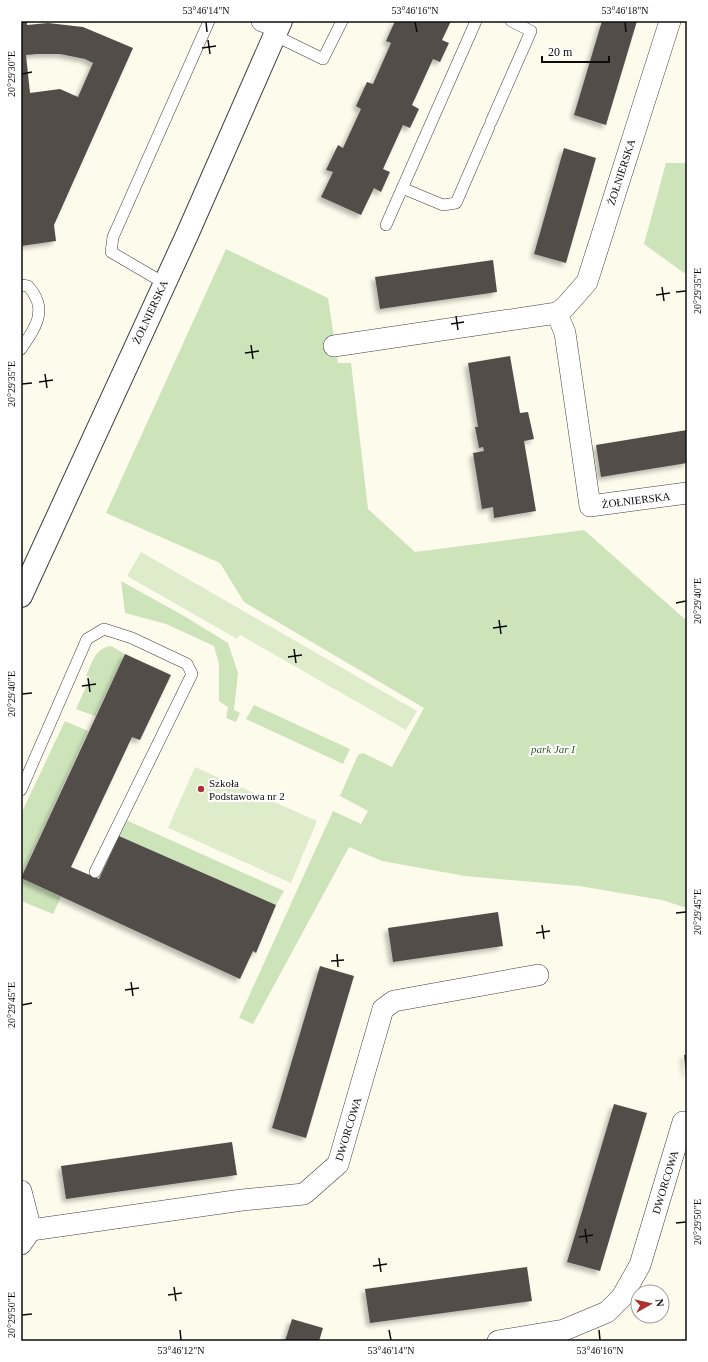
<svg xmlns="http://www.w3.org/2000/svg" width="708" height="1362" font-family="Georgia,serif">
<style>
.green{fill:#cde4ba}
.pitch{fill:#dfeccb}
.building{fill:#534e49;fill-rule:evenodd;filter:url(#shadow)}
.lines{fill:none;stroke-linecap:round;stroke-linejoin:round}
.service-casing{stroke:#3f3f3f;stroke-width:12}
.minor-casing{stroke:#3f3f3f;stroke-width:22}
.tertiary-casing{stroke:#3f3f3f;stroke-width:24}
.service{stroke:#fff;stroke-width:11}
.minor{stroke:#fff;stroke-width:21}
.tertiary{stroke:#fff;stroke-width:22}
.ticks{fill:none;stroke:#0c0c0c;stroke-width:1.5}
.poi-dot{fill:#ad3332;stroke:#fff;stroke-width:1.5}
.labels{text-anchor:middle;stroke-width:4;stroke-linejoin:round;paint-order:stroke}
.street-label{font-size:11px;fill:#0c0c0c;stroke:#fff}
.park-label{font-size:11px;font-style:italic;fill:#2c5c23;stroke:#fff}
.poi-label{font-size:11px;fill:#0c0c0c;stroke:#fff;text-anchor:start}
.neatline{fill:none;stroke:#0c0c0c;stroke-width:1.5}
.ticks-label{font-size:10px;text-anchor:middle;fill:#0c0c0c}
</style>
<defs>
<filter id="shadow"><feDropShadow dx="-3.5" dy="3.5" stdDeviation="2" flood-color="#0004"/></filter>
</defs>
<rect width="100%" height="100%" fill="#fdfbec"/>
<!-- green -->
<g class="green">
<polygon points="666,163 687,163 687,275 644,244"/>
<polygon points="226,249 328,298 338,363 351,363 368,509 415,552 584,530 687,621 687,908 662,900 579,886 465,876 382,861 349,847 253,1024 239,1018 333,811 361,824 368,811 340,796 358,755 363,753 392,767 424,708 244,602 220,563 106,513"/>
<polygon points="121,581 184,616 228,643 238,673 234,710 240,713 236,722 226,718 228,707 219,701 219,664 214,646 166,624 125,613"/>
<path d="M111,646L125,654L95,716L76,709L90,678L86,676C92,663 95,648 111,646Z"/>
<polygon points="254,705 350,749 343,764 246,719"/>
<polygon points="65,721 88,731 21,877 21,814"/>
<polygon points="126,820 284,891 276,905 119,836"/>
<polygon points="21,878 61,897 53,914 21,901"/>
</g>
<!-- pitch -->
<g class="pitch">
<polygon points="141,552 417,711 406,730 240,635 237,639 127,576"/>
<polygon points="195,767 317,821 291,883 168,828"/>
</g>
<!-- building -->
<g class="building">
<path d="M21,21H27V25L48,23L83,27L133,48L54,225L56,241L21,246ZM37,54H60L85,59L93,63L78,97L60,89L30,93L26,55Z"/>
<polygon points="395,21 451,21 442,40 449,43 440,62 433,59 412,105 419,109 410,128 403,125 383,169 390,172 381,192 374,188 361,215 321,197 333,172 326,170 338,145 343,148 361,109 356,106 367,82 373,84 391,43 386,41"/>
<polygon points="602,21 637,21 606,125 574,115"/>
<polygon points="564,148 596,158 566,263 534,254"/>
<polygon points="493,260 497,292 380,309 375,277"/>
<polygon points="510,356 520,413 528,412 534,439 524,441 536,511 494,518 493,507 482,509 473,453 484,451 483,447 479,448 475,427 478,427 468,363"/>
<polygon points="687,430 687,463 601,477 596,445"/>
<polygon points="125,654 171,675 140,740 132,737 71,867 99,879 119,836 276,905 256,953 253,951 240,979 21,878"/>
<polygon points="498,912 503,946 393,962 388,928"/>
<polygon points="320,966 354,976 306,1138 272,1128"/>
<polygon points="684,1055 687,1055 687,1074 686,1074"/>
<polygon points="614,1104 647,1113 600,1271 567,1262"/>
<polygon points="232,1142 237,1175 66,1199 61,1166"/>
<polygon points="527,1267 532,1301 370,1323 365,1289"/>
<polygon points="292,1319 323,1328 319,1341 285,1341"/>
</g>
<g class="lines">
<defs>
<g id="service">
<polyline points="274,35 323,59 342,21"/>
<polyline points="491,122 531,31 511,21"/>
<polyline points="402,188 443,205 456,203 489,127"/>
<polyline points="386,225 476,21"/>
<polyline points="164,283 111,252 113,237 209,21"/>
<path d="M21,285L28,286C49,309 36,327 21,349"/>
<polyline points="21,790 87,639 104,629 132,638 187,664 192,674 95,872"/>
</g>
<g id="minor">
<polyline points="262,21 278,27"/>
<polyline points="557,313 565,333 590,506 687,493"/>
<polyline points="334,346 557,313 565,307 587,282 670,21"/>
<polyline points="21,1191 31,1230 21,1244"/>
<polyline points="31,1230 242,1200 304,1194 338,1164 383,1009 394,1001 538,975"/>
<polyline points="498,1341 564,1330 607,1312 622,1297 640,1265 683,1122 687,1122"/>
</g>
<polyline id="tertiary" points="21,596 187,235 281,21"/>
</defs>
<!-- service casing -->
<use href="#service" class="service-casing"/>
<!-- minor casing -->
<use href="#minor" class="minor-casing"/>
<!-- tertiary casing -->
<use href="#tertiary" class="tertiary-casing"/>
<!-- service -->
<use href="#service" class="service"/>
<!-- minor -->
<use href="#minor" class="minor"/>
<!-- tertiary -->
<use href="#tertiary" class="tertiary"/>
</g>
<!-- ticks -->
<path class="ticks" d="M206,22L207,32M415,22L417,32M625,22L626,32M208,40L210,54M202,48L216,46M22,74L32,72M662,287L664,301M676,292L686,291M656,295L670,293M456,316L458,330M451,324L464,322M251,345L253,359M245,353L259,351M45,374L47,388M39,382L53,380M22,384L32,383M676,603L686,601M499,620L501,634M493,628L507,626M294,649L296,663M288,657L302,655M88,678L90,692M82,686L96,684M22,694L32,693M676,913L686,912M542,925L544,939M536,933L550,931M337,954L338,967M331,961L344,960M131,982L133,996M125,990L139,988M22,1005L32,1003M676,1223L686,1222M585,1229L587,1243M579,1237L593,1235M379,1258L381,1272M373,1266L387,1264M174,1287L176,1301M168,1295L182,1293M22,1315L32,1314M180,1330L181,1340M389,1330L391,1340M599,1330L600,1340"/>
<!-- markers -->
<circle class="poi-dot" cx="201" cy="789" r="4"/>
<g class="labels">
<!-- street labels -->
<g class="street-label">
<text transform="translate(621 172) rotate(-72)" y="4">ŻOŁNIERSKA</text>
<text transform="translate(150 312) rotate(-65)" y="4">ŻOŁNIERSKA</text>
<text transform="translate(636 500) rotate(-7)" y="4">ŻOŁNIERSKA</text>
<text transform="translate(348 1129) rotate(-73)" y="4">DWORCOWA</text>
<text transform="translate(665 1182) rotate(-73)" y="4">DWORCOWA</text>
</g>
<!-- park labels -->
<g class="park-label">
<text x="553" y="753">park Jar I</text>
</g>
<!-- poi labels -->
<g class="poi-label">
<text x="209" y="787">Szkoła<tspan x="209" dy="13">Podstawowa nr 2</tspan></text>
</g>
</g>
<!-- border -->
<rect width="708" height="1362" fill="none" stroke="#ffffff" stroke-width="44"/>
<!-- north arrow -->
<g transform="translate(650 1304) rotate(82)"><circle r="19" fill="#ffffff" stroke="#9e9e9e"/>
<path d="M0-3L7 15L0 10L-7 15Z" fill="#ad3332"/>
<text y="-6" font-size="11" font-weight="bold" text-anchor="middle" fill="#0c0c0c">N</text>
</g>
<!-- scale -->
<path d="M542 56v6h67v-6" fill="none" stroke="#0c0c0c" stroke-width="2"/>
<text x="548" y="56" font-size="12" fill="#0c0c0c" stroke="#ffffff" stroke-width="3" paint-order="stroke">20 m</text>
<rect x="22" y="22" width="664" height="1318" class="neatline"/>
<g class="ticks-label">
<text x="206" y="14">53°46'14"N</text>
<text x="415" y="14">53°46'16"N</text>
<text x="625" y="14">53°46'18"N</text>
<text transform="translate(11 74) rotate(-90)" y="4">20°29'30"E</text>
<text transform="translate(697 291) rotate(-90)" y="4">20°29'35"E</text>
<text transform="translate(11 384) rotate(-90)" y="4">20°29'35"E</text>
<text transform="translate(697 601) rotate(-90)" y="4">20°29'40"E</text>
<text transform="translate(11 694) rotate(-90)" y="4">20°29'40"E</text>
<text transform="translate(697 912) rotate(-90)" y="4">20°29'45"E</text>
<text transform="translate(11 1005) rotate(-90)" y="4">20°29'45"E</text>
<text transform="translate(697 1222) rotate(-90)" y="4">20°29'50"E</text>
<text transform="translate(11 1315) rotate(-90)" y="4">20°29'50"E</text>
<text x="181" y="1354">53°46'12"N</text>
<text x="391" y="1354">53°46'14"N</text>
<text x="600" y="1354">53°46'16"N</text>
</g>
</svg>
